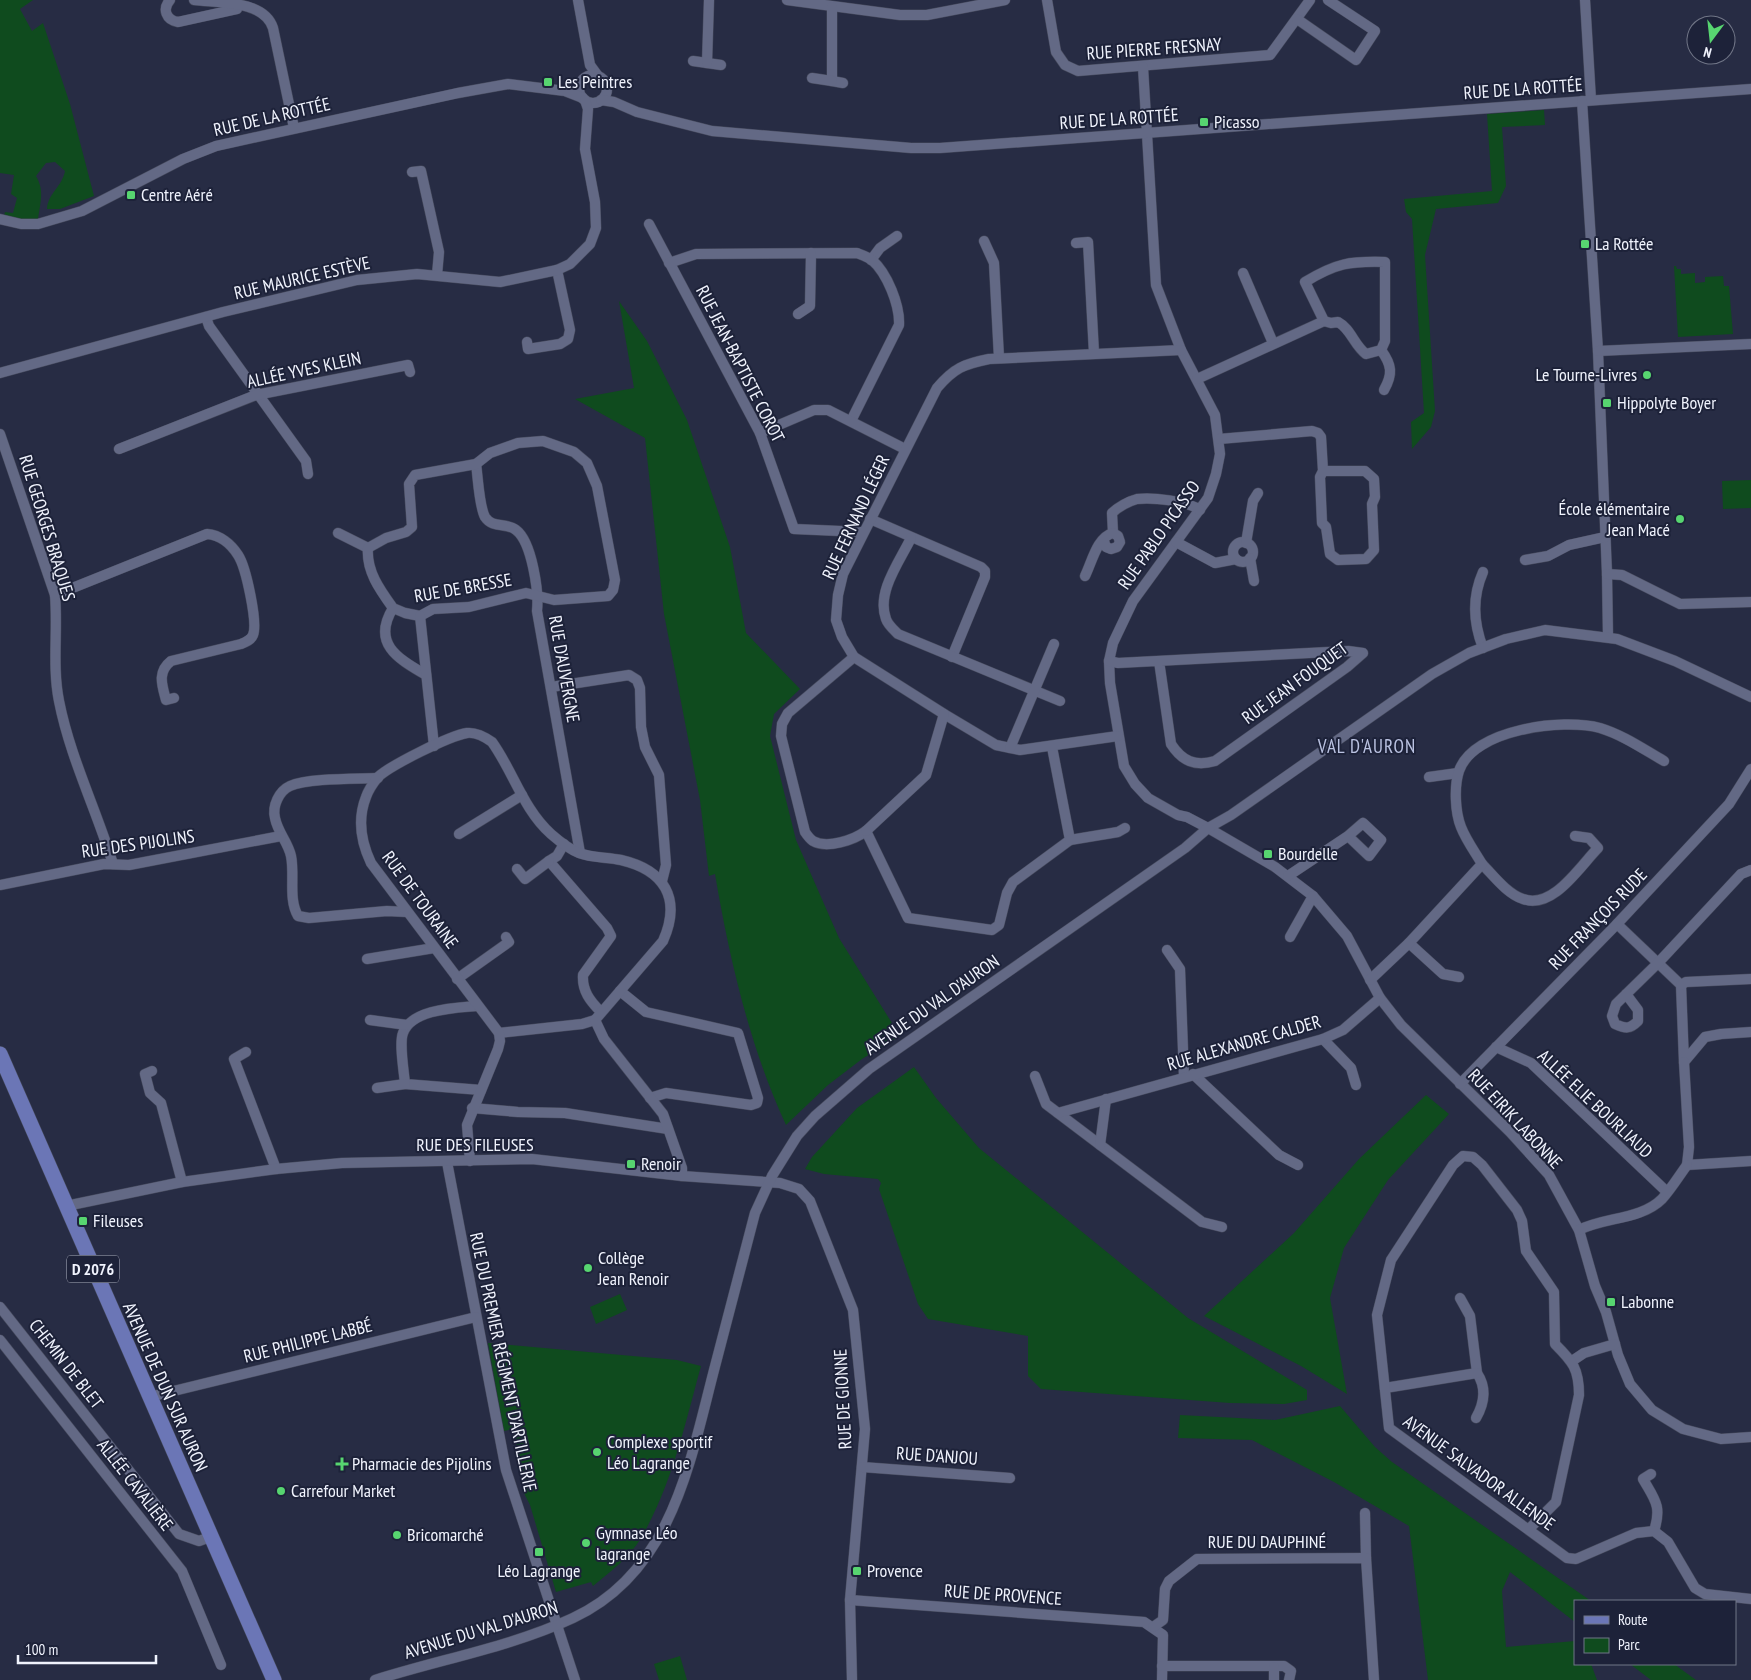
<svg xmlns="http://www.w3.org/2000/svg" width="1751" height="1680" font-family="'PT Sans Narrow',sans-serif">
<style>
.green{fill:#0f4b1e}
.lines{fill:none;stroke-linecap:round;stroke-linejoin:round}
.street-casing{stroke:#464a5d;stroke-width:11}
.primary-casing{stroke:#464a5d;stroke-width:16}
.street{stroke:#636985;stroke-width:10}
.primary{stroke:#6b76b6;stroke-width:15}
.poi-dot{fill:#57d570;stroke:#1d2239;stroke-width:2}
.labels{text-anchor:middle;stroke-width:4;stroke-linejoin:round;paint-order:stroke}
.shield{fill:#1d2239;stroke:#b1b4c2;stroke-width:1}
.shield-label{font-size:16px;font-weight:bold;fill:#f0f3fd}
.street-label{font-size:18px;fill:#f0f3fd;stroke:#1d2239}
.poi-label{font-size:18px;fill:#f0f3fd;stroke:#1d2239;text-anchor:start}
.neighbourhood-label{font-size:19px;letter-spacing:1px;fill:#bac2e1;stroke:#1d2239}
</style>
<rect width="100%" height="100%" fill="#272c44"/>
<!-- green -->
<g class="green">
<path d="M0,0H33L20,9L32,31L43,23L70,104L94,196L60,209H47C48,193 62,187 65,171L55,162L46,163L36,176C45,191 40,203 38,220H22L4,216L5,212L13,213L17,198L11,194L14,175L0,173Z"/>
<polygon points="1544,110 1545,125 1502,127 1506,186 1498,203 1436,209 1425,255 1435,411 1431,427 1412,449 1411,422 1424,413 1412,219 1406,212 1404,199 1492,191 1487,114"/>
<polygon points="1674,266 1676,266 1677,269 1681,269 1681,274 1695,273 1695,283 1705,282 1705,277 1723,276 1724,286 1729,286 1733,334 1678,337"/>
<path d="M619,301L647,341L687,420L730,547L746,633L800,689L774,714L770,736L796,840L839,938L900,1036L862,1059L828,1085L786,1125C750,1048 729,957 715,874L709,876L700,800L664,614L645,438L575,399L634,388Z"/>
<polygon points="1751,480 1751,508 1723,509 1722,481"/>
<polygon points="914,1067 936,1098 979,1148 1188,1318 1307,1390 1307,1400 1284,1404 1230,1403 1041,1389 1028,1376 1028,1336 928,1319 918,1304 879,1189 881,1183 878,1179 824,1174 805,1169 812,1157 857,1108"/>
<polygon points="1426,1095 1449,1114 1388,1180 1344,1248 1330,1298 1347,1394 1301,1366 1204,1316 1294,1233 1359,1159"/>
<polygon points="620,1294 627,1310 596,1324 590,1307"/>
<path d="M488,1343L677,1360L701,1366C685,1424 672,1485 641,1538C630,1557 610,1572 593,1586L591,1582L556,1592L530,1505L524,1493L514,1429L504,1431Z"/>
<polygon points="1340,1406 1375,1447 1392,1462 1591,1601 1575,1601 1575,1622 1510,1572 1502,1591 1506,1647 1575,1641 1575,1664 1591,1664 1597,1680 1428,1680 1409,1526 1334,1482 1252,1440 1178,1438 1180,1415 1275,1420"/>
<polygon points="680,1656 687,1680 659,1680 654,1664"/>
<polygon points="1630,1664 1674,1664 1696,1680 1651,1680"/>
</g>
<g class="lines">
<defs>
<g id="street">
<path d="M170,0C162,9 166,20 178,22L237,9"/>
<path d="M194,0C219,3 264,0 273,28L294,128"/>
<polyline points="578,0 590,65 598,76"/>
<polyline points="787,0 900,15 927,15 1005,0"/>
<polyline points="1047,0 1056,52 1065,65 1078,71 1270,55 1310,0"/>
<polyline points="1585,0 1591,100"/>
<polyline points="832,7 832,81 843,83"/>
<polyline points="1297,19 1356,60 1375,31 1328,0"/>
<polyline points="693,61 721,65"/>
<polyline points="707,63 709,0"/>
<polyline points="1143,67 1156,285 1181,350 1215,415 1220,454 1216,474 1208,498 1133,601 1113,643 1109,661 1110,683 1124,766 1135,784 1148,798 1178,815 1187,817 1208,828 1275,867 1313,896 1347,936 1380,998 1401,1025 1510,1132 1549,1175 1579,1230 1595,1286 1606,1312 1618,1355 1630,1384 1652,1410 1683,1429 1721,1439 1751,1437"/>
<circle cx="593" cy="89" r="14"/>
<polyline points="812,78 832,81"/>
<polyline points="601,100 614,102 637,112 712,131 911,148 940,148 1751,89"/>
<polyline points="1582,101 1598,351 1607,574 1608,637"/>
<polyline points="412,172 421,171 439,252 437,275"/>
<polyline points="0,219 21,224 38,224 82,211 183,159 216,146 458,93 508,84 565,91 583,98"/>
<polyline points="649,224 760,433 794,529 863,532"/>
<polyline points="984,241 994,263 999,358"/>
<polyline points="1076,243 1088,242 1094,353"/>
<polyline points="871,260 880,248 897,236"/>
<path d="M669,263L696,254L857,253C862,255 868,257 872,260C887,273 900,305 899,325L851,421"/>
<polyline points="1243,273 1273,343"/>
<polyline points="798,314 810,306 811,253"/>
<polyline points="206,317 209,326 306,461 308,474"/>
<polyline points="527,342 528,349 560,344 568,339 570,330 557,270"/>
<path d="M1381,350C1392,365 1393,374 1384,390"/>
<polyline points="1598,351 1751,344"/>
<polyline points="0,373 223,312 357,280 417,274 500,282 557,270 570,264 590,244 596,228 595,202 585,149 588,109 585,100"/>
<path d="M1197,379L1324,321L1331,323L1338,322C1351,329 1354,345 1366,354L1381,350L1385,341V262C1350,261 1336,263 1305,282L1324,321"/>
<polyline points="760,433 814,410 828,410 905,449"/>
<path d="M0,434L55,595C58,630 52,666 59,701C70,757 96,809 113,864"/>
<polyline points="1219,439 1312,431 1318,433 1321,437 1323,471 1320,477 1322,523 1326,527 1330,554 1338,560 1366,559 1374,550 1372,504 1375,497 1374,479 1365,471 1323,471"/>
<polyline points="119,449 256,395 408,365 410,372"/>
<path d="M476,464C478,477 479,506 485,517C493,529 506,522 516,530C532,542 539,592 537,611L580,853"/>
<polyline points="870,519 981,567 985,571 985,577 952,657"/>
<polyline points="338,533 368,548"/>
<path d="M1113,533L1112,513C1118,507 1129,501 1137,499C1152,497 1188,501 1200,510"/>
<path d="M911,538C900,561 876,592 886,619C888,625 894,630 898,634L1060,701"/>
<polyline points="1176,542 1215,563 1236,559"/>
<circle cx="1243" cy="552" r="10"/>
<polyline points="1246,543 1253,501 1258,493"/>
<polyline points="1250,558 1254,581"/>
<polyline points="1525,560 1548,556 1569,545 1605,537"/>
<polyline points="1607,574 1622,575 1680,604 1751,602"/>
<path d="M1085,576C1092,562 1097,537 1113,533L1118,536L1120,542L1117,547L1111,549L1106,547L1104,541"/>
<path d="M55,595L207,534C220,535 231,544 238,555C246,567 258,623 253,635C251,640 246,642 241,644L171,661C157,672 162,685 166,700L174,698"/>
<path d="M393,608L405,613L420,616L433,609L469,607L526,593L554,600L608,596L613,590L615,580L597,486L587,463L574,452L543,441L518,443L490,453L476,464L415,475L409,484L412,527L406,532L386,538L368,548C366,571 380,590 393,608C371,644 399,659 426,675"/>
<polyline points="420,616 434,746"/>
<path d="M1483,648C1473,622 1472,597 1483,572"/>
<path d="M854,657L788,713L782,724L781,736L805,832C807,835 810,839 813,841C827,849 854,840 866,831L908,918L992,930L999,925L1007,893L1013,882L1070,840L1052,747"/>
<path d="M1109,661L1118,663L1348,651L1363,653L1347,667L1215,761C1195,767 1182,761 1171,744L1159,661"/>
<polyline points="551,687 629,675 637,680 640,688 641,727 645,747 659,775 666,865 662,881"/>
<path d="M1118,736L1020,750L996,745L944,714L854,657L842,637L836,620L838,595L843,574L937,388C954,368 964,364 989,359L1181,350"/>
<polyline points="1010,748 1054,644"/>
<polyline points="1429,777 1458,773"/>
<path d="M378,778C356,779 308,778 290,786C279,791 272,806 275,818C278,833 288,842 291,856C295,875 288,899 298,916L309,918L387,911L407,912"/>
<polyline points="866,831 926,775 944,714"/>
<polyline points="459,834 522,795"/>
<polyline points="1070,840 1118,832 1125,828"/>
<path d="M564,844L557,856L549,861L607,928L611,936L583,975C582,991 590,1001 601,1012"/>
<path d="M1482,864C1493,875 1507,894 1523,899C1553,910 1580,866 1598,848L1589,838L1575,836"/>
<polyline points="517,869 525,879 549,861"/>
<polyline points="1288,876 1348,836 1369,856 1381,840 1363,823 1348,836"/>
<polyline points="0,885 104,864 129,865 281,836"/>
<polyline points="1617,924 1681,985 1684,1062 1705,1037 1721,1034 1751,1032"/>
<polyline points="1290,937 1313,896"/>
<polyline points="1409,943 1443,974 1459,977"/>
<polyline points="1167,950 1180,969 1184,1077"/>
<polyline points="367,959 434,948"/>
<polyline points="457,979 509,942 506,937"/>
<path d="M1370,980L1409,943L1482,864C1475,852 1466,840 1461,827C1455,812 1454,786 1459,771C1473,729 1563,718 1600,728C1623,735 1643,749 1664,761"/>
<polyline points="1681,985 1686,982 1751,979"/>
<polyline points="620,991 646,1012 738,1033 758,1098 757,1103 751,1105 666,1093 650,1098"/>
<path d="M1626,994L1638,1010V1021C1630,1029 1626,1029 1615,1024L1612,1016L1616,1004L1658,963L1741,874L1751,870"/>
<path d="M477,1006C455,1008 412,1009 403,1033C399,1043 404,1072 405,1084L481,1090"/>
<polyline points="370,1020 407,1025"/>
<polyline points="499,1033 582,1024 595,1020"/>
<polyline points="1323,1039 1351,1068 1356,1085"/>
<polyline points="1496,1047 1531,1063 1667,1192"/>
<polyline points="246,1052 234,1059 276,1169"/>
<polyline points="1684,1062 1689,1147 1687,1165 1751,1161"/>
<polyline points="152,1071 145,1074 150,1093 161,1103 182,1182"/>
<polyline points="1193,1074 1279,1155 1298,1165"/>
<polyline points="1035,1076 1046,1104 1202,1222 1222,1227"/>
<polyline points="1460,1084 1617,924 1729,804 1751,769"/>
<polyline points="377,1088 405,1084"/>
<polyline points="472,1108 518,1112 565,1113 668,1129"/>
<polyline points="1058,1113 1323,1039 1343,1030 1380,998"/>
<polyline points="1100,1145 1106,1099"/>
<path d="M470,1161L467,1125L498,1049L500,1041L499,1033L371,863C361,842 357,820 366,797C368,791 374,782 378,777C391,765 449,736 467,733C476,732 485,737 492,742C513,771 523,809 551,834C559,841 569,849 579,853C592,858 607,857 621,860C664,870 682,898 663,941L595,1020L604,1039L663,1114L682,1168V1176"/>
<polyline points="447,1162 506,1470 575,1680"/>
<polyline points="66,1206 182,1182 276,1169 342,1163 532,1159 682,1176 780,1183 799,1189 810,1201 849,1300 853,1310 865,1429 850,1600 852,1680"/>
<path d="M1579,1230C1604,1217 1641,1220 1662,1199C1671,1189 1679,1176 1687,1165"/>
<path d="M1460,1298L1470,1316L1477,1373C1487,1388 1484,1404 1476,1418"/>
<polyline points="0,1307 179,1534 199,1541 210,1537"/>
<polyline points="0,1340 182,1571 221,1665"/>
<polyline points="1572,1361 1584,1353 1615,1344"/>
<polyline points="1385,1388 1477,1373"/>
<polyline points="149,1397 476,1317"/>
<polyline points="862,1467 1010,1478"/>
<path d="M1651,1474L1643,1479C1655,1500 1662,1506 1654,1531"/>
<polyline points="1365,1513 1366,1558"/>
<path d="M1529,1529L1556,1502L1579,1395C1579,1369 1573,1362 1555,1344L1554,1292L1526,1251L1522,1221L1517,1210L1482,1165L1473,1157L1463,1156L1453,1165L1391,1260L1377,1315L1389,1428L1567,1558L1576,1559L1636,1533L1654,1531L1668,1542L1695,1588L1705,1594L1751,1599"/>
<polyline points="850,1600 1144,1622 1163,1635 1162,1680"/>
<polyline points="1153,1627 1163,1620 1165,1589 1169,1581 1197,1559 1366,1558 1374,1680"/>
<polyline points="1162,1666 1284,1666 1291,1671 1289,1680"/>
<path d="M375,1680C441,1659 511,1647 573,1618C670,1573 689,1467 713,1374C727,1320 741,1266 755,1213L772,1176L797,1136L815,1116L869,1069L1185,848L1208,828L1231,815L1432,674L1469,653L1506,639L1545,630L1617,639L1675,661L1751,697"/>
<polyline points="1274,1680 1274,1667"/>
</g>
<polyline id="primary" points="0,1054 274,1680"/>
</defs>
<!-- street casing -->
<use href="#street" class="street-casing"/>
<!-- primary casing -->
<use href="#primary" class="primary-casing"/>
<!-- street -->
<use href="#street" class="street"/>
<!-- primary -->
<use href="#primary" class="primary"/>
</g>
<!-- markers -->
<g class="poi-dot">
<rect x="543" y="77" width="10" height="10" rx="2.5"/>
<rect x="1199" y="117" width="10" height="10" rx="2.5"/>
<rect x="126" y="190" width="10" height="10" rx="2.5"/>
<rect x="1580" y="239" width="10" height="10" rx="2.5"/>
<circle cx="1647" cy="375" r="5"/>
<rect x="1602" y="398" width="10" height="10" rx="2.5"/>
<circle cx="1680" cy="519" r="5"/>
<rect x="1263" y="849" width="10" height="10" rx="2.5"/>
<rect x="626" y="1159" width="10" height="10" rx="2.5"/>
<rect x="78" y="1216" width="10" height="10" rx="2.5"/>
<circle cx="588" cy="1268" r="5"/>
<rect x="1606" y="1297" width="10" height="10" rx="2.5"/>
<circle cx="597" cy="1452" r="5"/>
<path d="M339.5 1456.5h5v5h5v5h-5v5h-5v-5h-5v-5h5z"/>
<circle cx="281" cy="1491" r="5"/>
<circle cx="397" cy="1535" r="5"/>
<circle cx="586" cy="1543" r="5"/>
<rect x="534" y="1547" width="10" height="10" rx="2.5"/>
<rect x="852" y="1566" width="10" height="10" rx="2.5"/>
</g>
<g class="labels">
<!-- shield labels -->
<rect class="shield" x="67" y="1255.5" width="52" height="27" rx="4"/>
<g class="shield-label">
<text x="93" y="1275">D 2076</text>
</g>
<!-- street labels -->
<g class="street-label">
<text transform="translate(1154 49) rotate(-4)" y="6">RUE PIERRE FRESNAY</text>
<text transform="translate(1523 89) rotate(-4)" y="6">RUE DE LA ROTTÉE</text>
<text transform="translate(272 117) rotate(-13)" y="6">RUE DE LA ROTTÉE</text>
<text transform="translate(1119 119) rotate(-4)" y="6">RUE DE LA ROTTÉE</text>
<text transform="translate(302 278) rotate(-13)" y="6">RUE MAURICE ESTÈVE</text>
<text transform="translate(740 364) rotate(63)" y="6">RUE JEAN-BAPTISTE COROT</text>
<text transform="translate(304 370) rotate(-12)" y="6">ALLÉE YVES KLEIN</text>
<text transform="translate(856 517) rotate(-65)" y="6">RUE FERNAND LÉGER</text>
<text transform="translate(47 528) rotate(73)" y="6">RUE GEORGES BRAQUES</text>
<text transform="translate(1159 535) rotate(-55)" y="6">RUE PABLO PICASSO</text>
<text transform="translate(463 588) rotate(-10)" y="6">RUE DE BRESSE</text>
<text transform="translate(564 669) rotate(80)" y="6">RUE D'AUVERGNE</text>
<text transform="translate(1295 683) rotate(-36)" y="6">RUE JEAN FOUQUET</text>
<text transform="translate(138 844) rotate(-8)" y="6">RUE DES PIJOLINS</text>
<text transform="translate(420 900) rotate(54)" y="6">RUE DE TOURAINE</text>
<text transform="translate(1598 919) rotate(-46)" y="6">RUE FRANÇOIS RUDE</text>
<text transform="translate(932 1005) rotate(-35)" y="6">AVENUE DU VAL D'AURON</text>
<text transform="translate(1244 1043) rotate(-16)" y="6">RUE ALEXANDRE CALDER</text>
<text transform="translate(1595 1104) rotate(43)" y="6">ALLÉE ELIE BOURLIAUD</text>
<text transform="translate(1515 1119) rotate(47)" y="6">RUE EIRIK LABONNE</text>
<text x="475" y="1151">RUE DES FILEUSES</text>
<text transform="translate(308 1341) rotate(-14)" y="6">RUE PHILIPPE LABBÉ</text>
<text transform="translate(503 1362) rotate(78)" y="6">RUE DU PREMIER RÉGIMENT D'ARTILLERIE</text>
<text transform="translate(66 1364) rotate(52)" y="6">CHEMIN DE BLET</text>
<text transform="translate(165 1387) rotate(66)" y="6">AVENUE DE DUN SUR AURON</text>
<text transform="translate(843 1399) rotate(-93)" y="6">RUE DE GIONNE</text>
<text transform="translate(937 1456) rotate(4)" y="6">RUE D'ANJOU</text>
<text transform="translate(1479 1473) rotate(36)" y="6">AVENUE SALVADOR ALLENDE</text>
<text transform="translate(135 1485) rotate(52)" y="6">ALLÉE CAVALIÈRE</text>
<text x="1267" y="1548">RUE DU DAUPHINÉ</text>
<text transform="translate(1003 1595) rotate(4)" y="6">RUE DE PROVENCE</text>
<text transform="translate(481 1630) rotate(-17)" y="6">AVENUE DU VAL D'AURON</text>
</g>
<!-- poi labels -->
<g class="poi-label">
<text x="558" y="88">Les Peintres</text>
<text x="1214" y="128">Picasso</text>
<text x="141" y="201">Centre Aéré</text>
<text x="1595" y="250">La Rottée</text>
<text x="1637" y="381" text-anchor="end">Le Tourne-Livres</text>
<text x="1617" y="409">Hippolyte Boyer</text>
<text x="1670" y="515" text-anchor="end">École élémentaire<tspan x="1670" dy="21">Jean Macé</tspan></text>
<text x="1278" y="860">Bourdelle</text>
<text x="641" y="1170">Renoir</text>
<text x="93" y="1227">Fileuses</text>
<text x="598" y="1264">Collège<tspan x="598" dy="21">Jean Renoir</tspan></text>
<text x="1621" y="1308">Labonne</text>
<text x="607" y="1448">Complexe sportif<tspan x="607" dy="21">Léo Lagrange</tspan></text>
<text x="352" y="1470">Pharmacie des Pijolins</text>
<text x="291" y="1497">Carrefour Market</text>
<text x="596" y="1539">Gymnase Léo<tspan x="596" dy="21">lagrange</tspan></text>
<text x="407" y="1541">Bricomarché</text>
<text x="539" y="1577" text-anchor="middle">Léo Lagrange</text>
<text x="867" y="1577">Provence</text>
</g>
<!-- neighbourhood labels -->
<g class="neighbourhood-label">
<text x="1367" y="753">VAL D'AURON</text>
</g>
</g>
<!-- legend -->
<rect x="1574" y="1600" width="162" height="65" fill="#1d2239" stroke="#717687"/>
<rect x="1584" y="1616" width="25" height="8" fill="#6b76b6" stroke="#717687"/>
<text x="1618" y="1625" font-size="15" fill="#f0f3fd">Route</text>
<rect x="1584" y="1638" width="25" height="15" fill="#0f4b1e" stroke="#717687"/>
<text x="1618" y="1650" font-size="15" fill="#f0f3fd">Parc</text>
<!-- north arrow -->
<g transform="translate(1711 40) rotate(195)"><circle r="24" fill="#1d2239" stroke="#717687"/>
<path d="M0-4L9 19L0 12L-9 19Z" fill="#57d570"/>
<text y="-8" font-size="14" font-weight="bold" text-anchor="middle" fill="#f0f3fd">N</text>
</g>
<!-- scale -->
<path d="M18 1655v8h138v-8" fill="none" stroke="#f0f3fd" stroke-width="2.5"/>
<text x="25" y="1655" font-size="15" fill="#f0f3fd" stroke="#1d2239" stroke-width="4" paint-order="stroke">100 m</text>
</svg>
